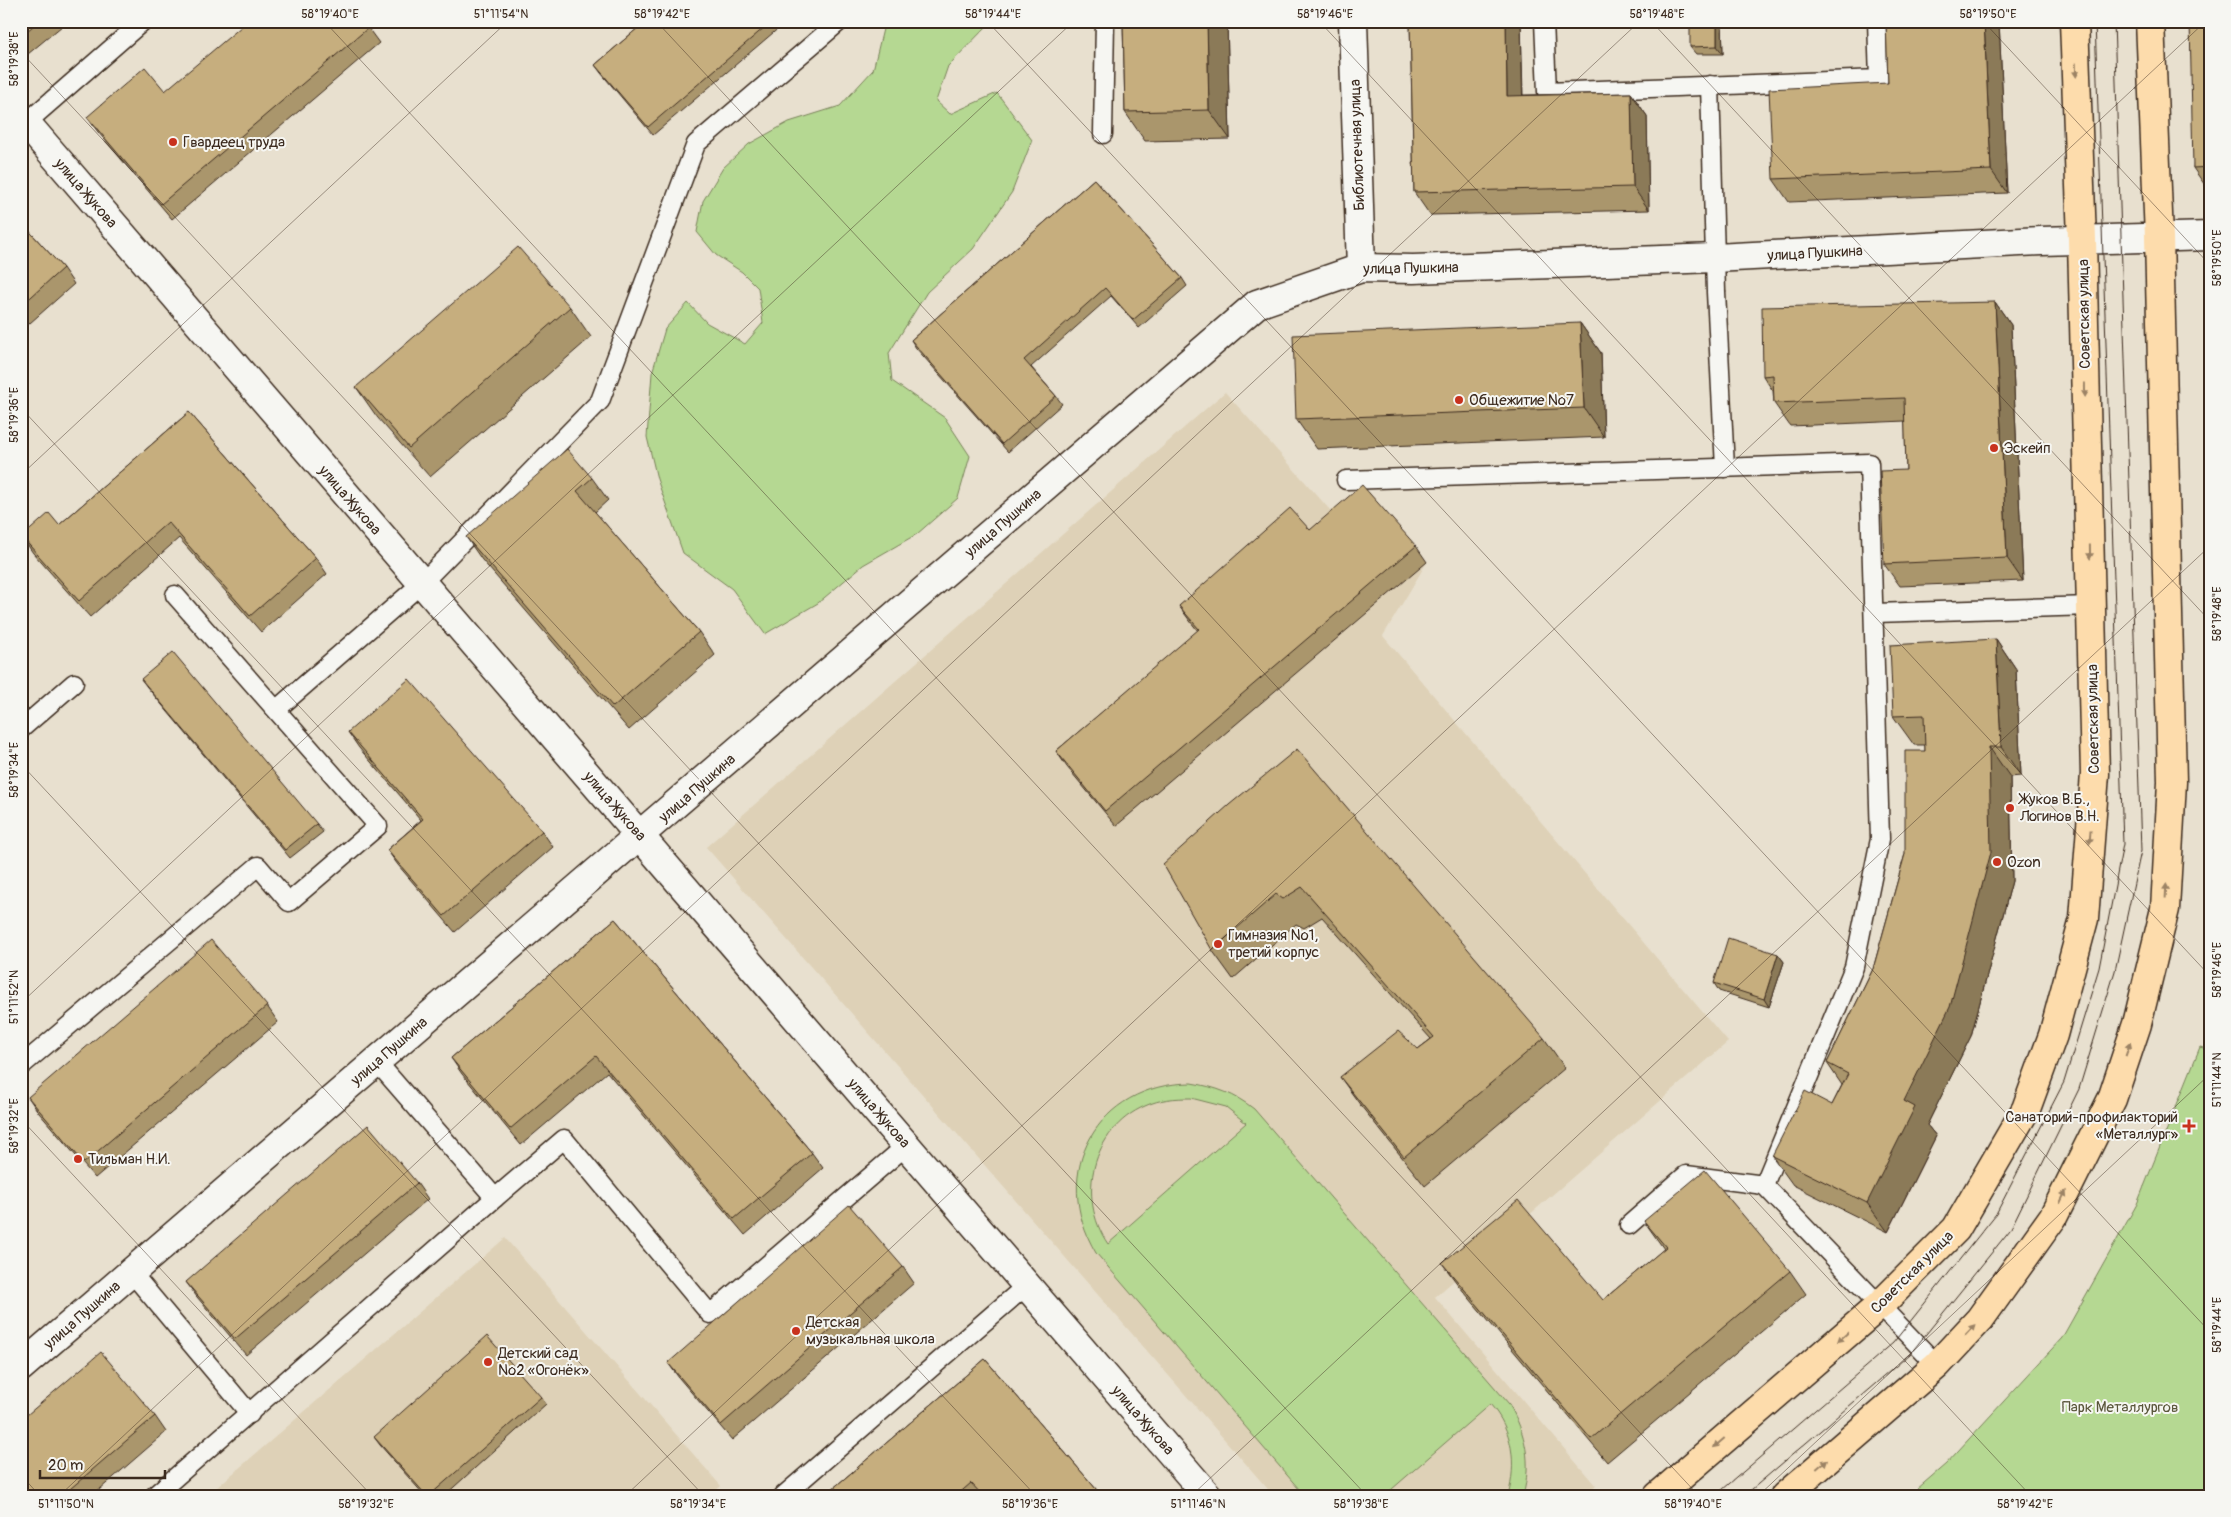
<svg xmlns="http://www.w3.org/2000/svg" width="2231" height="1517" font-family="Pangolin,sans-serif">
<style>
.built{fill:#ded1b7}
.green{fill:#b5d892;stroke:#788158;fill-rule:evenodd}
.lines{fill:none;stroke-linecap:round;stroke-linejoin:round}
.lane-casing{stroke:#3b2a1e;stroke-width:21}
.street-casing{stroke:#3b2a1e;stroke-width:31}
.primary-casing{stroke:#3b2a1e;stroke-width:31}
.lane{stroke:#f6f6f2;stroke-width:18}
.street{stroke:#f6f6f2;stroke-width:28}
.primary{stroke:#fddcac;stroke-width:28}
.tram{stroke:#3b2a1e;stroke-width:1}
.wall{fill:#aa966c;stroke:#3b2a1e}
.shaded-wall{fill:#8b7a58;stroke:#3b2a1e}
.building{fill:#c6ae7e;stroke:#3b2a1e}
.oneway{fill:#9c8365}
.ticks{fill:none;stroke:#3b2a1e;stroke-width:1;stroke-opacity:0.45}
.poi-dot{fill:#c8321e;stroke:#f6f6f2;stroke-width:2}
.labels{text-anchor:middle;stroke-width:4;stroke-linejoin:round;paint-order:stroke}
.poi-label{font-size:15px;fill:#3b2a1e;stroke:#f6f6f2;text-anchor:start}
.street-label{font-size:15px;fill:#3b2a1e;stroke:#f6f6f2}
.park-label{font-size:15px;fill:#5a563b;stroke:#f6f6f2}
.neatline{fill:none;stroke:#3b2a1e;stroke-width:2}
.ticks-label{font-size:12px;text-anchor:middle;fill:#3b2a1e}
</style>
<rect width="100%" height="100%" fill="#e8e0cf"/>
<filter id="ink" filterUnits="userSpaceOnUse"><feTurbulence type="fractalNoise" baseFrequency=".02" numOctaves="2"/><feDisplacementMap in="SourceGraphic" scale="10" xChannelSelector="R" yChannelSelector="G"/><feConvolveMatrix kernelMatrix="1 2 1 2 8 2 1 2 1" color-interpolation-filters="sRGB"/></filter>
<g filter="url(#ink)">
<!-- built -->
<g class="built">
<polygon points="1225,392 1330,510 1373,501 1427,562 1383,636 1728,1042 1435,1297 1596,1486 1585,1496 1274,1496 706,847"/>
<polygon points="505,1238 721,1486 710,1496 220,1496 215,1489"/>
</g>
<!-- green -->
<g class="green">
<polygon points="904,21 987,21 988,25 948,66 936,101 950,114 997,93 1032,140 1012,192 973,249 927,292 889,353 892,381 945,418 970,456 958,498 917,534 863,565 818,603 765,634 732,589 683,553 657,479 647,437 652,373 665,329 688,303 707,323 745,344 763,323 758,288 742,272 716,255 697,232 703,201 723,168 749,144 789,122 840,106 873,70 883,29"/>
<polygon points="2200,1047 2210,1050 2210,1496 1909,1496 1946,1464 2062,1338 2137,1204"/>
<path d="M1191,1083C1216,1087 1235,1094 1254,1109L1509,1404C1526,1434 1532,1462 1523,1496H1508C1517,1463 1513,1430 1490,1404L1384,1496H1305L1096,1253C1048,1172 1097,1084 1191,1083ZM1191,1098L1226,1107L1246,1123L1108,1244C1076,1197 1092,1129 1145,1106C1160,1099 1175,1098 1191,1098Z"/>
</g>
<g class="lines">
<defs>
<g id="lane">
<polyline points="1544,21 1547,92 1879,79 1877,21"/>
<polyline points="1710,85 1716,292 1725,468"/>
<polyline points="26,123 143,21"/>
<polyline points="1103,134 1105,21"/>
<polyline points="1346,480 1869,463 1880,839 1854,967 1764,1185 1686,1175 1629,1225"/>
<polyline points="1875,613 2091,606"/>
<polyline points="277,709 422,583 600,401 696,144 840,21"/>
<polyline points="21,729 74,683"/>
<polyline points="21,1066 258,866 289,902 378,826 175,595"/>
<polyline points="1764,1185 1937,1365"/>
<polyline points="495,1198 564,1139 710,1314 907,1145"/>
<polyline points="132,1273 250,1414"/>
<polyline points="154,1496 495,1198 377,1062"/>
<polyline points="783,1496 1027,1285"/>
</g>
<g id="street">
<polyline points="1353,21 1361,268"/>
<polyline points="21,117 1208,1496"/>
<polyline points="21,1367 1257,304 1361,268 1413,269 1715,258 2041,241 2210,236"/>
</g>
<g id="primary">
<polyline points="1658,1496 1879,1306 1956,1229 2026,1109 2053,1035 2084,919 2095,774 2082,240 2074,21"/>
<polyline points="1785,1496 1937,1365 1980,1319 2053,1217 2112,1099 2137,1024 2165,909 2172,782 2159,237 2150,21"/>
</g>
</defs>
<!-- lane casing -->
<use href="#lane" class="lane-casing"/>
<!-- street casing -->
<use href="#street" class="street-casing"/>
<!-- primary casing -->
<use href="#primary" class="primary-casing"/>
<!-- lane -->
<use href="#lane" class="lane"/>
<!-- street -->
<use href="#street" class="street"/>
<!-- primary -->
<use href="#primary" class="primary"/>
<!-- tram -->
<g class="tram">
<polyline points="1715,1496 1893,1343 1996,1214 2064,1082 2099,968 2123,844 2095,21"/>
<polyline points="1744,1496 1910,1354 2010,1230 2079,1089 2115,971 2141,851 2114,21"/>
</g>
</g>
<!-- wall -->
<g class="wall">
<polygon points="21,21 68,21 28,54 21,46"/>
<polygon points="646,21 787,21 653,135 601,73 595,65"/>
<polygon points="1123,21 1227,21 1230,139 1145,141 1125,112"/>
<polygon points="1410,21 1521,21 1523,95 1631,93 1647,116 1649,210 1430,215 1414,192"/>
<polygon points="1722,21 1723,54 1696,54 1690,47"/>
<polygon points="1886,21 1999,21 2007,193 1789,202 1773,179 1888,83"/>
<polygon points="2210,21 2210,191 2209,191 2193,168"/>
<polygon points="368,28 379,43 172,219 98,132 87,117 165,91"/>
<polygon points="1094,179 1182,278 1187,286 1139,328 1111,296 1031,367 1056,396 1062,404 1008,452 916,348 911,340"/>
<polygon points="21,222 63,268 74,284 21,331"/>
<polygon points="1995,302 2011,325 2023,581 1900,586 1884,564 1906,470 1905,421 1790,426 1774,403 1773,391 1763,376"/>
<polygon points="570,307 591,337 430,477 377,417 356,387"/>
<polygon points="1580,323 1601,353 1604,437 1317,449 1296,419"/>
<polygon points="189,412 316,558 327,574 261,632 179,538 90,617 33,553 22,537 59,525"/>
<polygon points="592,478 608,500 595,512 699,632 715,655 629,730 482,560 466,537"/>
<polygon points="1310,530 1416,546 1427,562 1116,826 1067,767 1056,751 1198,631 1190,621 1179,606"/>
<polygon points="1996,639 2016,669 2021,776 2010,777 2012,881 1971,1036 1927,1125 1936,1136 1888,1232 1793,1185 1772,1156 1832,1105 1842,1085 1827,1063 1873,969 1905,854 1925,751 1925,745 1914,745 1893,716"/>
<polygon points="141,679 317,824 323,832 290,858 147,687"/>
<polygon points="348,732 542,831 553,847 455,932 398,865 387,850 421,820 359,748"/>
<polygon points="1229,805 1544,1038 1565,1068 1425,1186 1361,1106 1340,1077 1418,1049 1431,1039 1322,917 1304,928 1296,924 1233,979 1212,950"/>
<polygon points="615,919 812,1153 823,1168 745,1235 607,1072 521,1145 462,1074 451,1058"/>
<polygon points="1778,954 1784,962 1769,1007 1719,991 1714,983"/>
<polygon points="267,1006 278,1022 95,1178 39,1113 28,1097"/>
<polygon points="417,1183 428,1199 246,1355 197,1297 186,1282"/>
<polygon points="1644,1221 1790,1271 1806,1294 1607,1462 1459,1286 1442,1263 1603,1300 1664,1249"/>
<polygon points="903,1267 914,1283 732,1440 679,1378 668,1363"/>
<polygon points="985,1359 1102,1496 824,1496"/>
<polygon points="541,1397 546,1404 444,1496 425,1496 380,1445 374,1437"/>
<polygon points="155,1416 166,1432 92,1496 21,1496"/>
</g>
<!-- shaded-wall -->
<g class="shaded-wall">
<polygon points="1207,21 1227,21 1230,139 1209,110"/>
<polygon points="1506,21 1521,21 1523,119 1507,96"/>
<polygon points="1717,21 1722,21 1723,54 1717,46"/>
<polygon points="1984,21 1999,21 2007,193 1991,170"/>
<polygon points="1631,93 1647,116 1649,210 1633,187"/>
<polygon points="1995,302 2011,325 2023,581 2007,558"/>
<polygon points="1580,323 1601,353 1604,437 1584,408"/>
<polygon points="1996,639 2016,669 2021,776 2001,747"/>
<polygon points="1989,747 2010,777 2012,881 1971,1036 1927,1125 1936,1136 1888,1232 1867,1203 1904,1101"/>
<polygon points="1778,954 1784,962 1769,1007 1764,999"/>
</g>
<!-- building -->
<g class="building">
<polygon points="21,21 39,21 21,36"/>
<polygon points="248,21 362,21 368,28 161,204 87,117 145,67 165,91"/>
<polygon points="646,21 772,21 648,127 595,65"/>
<polygon points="1123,21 1207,21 1209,110 1125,112"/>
<polygon points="1410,21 1506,21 1507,96 1631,93 1633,187 1414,192"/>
<polygon points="1690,21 1717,21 1717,46 1690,47"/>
<polygon points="1886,21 1984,21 1991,170 1773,179 1769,89 1888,83"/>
<polygon points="2190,21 2210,21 2210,167 2193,168"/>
<polygon points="1094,179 1182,278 1133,320 1105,288 1024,360 1056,396 1002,444 911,340"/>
<polygon points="21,222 63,268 21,306"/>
<polygon points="518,247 570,307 409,448 356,387"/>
<polygon points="1995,302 2007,558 1884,564 1880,471 1906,470 1904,398 1774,403 1773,375 1763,376 1762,307"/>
<polygon points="1580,323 1584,408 1296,419 1293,335"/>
<polygon points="189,412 316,558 250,616 168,522 79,601 22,537 49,513 59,525"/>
<polygon points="567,449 592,478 577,491 699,632 613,707 466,537"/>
<polygon points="1362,485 1416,546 1105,811 1056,751 1199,629 1179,606 1290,508 1310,530"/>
<polygon points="1996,639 2001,747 1989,747 1991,852 1950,1007 1904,1101 1915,1107 1867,1203 1772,1156 1805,1091 1832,1105 1848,1074 1827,1063 1873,969 1905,854 1905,751 1925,751 1924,715 1893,716 1890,645"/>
<polygon points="173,652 317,824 285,850 141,679"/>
<polygon points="409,679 542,831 444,916 387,850 423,819 348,732"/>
<polygon points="1297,749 1544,1038 1404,1157 1340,1077 1398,1031 1418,1049 1434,1037 1302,887 1283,899 1276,894 1212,950 1163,864 1229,805"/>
<polygon points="615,919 812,1153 734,1219 596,1056 510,1129 451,1058"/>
<polygon points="1728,938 1778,954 1764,999 1714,983"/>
<polygon points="211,940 267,1006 84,1163 28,1097"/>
<polygon points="368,1125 417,1183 235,1339 186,1282"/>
<polygon points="1705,1170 1790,1271 1591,1439 1442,1263 1518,1200 1603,1300 1666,1247 1644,1221"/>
<polygon points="849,1205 903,1267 721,1425 668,1363"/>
<polygon points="487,1336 541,1397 429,1496 427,1496 374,1437"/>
<polygon points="101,1352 155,1416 63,1495 63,1496 21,1496 21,1420"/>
<polygon points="985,1359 1102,1496 983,1496 971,1483 956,1496 824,1496"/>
</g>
<!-- one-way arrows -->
<defs><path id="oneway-solid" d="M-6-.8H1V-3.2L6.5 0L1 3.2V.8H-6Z" transform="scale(1.25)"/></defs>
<g class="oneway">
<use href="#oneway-solid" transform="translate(2076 70) rotate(88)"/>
<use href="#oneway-solid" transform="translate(2085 390) rotate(89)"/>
<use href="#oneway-solid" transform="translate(2090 552) rotate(89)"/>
<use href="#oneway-solid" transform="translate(2090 837) rotate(94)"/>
<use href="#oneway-solid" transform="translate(2166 891) rotate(-87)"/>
<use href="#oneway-solid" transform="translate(2128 1049) rotate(-71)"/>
<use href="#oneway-solid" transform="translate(2063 1197) rotate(-64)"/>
<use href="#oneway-solid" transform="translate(1970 1330) rotate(-47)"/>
<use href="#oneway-solid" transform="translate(1843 1337) rotate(139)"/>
<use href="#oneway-solid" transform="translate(1719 1443) rotate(139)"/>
<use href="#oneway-solid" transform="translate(1822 1464) rotate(-41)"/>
</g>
</g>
<!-- ticks -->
<path class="ticks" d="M324,21L1699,1496M656,21L2031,1496M987,21L2210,1332M1319,21L2210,976M1651,21L2210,621M1983,21L2210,265M21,52L1367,1496M21,408L1036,1496M21,475L508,21M21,764L704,1496M21,1003L1074,21M21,1119L372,1496M21,1475L40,1496M59,1496L1640,21M625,1496L2206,21M1191,1496L2210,546M1758,1496L2210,1074"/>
<!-- markers -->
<g class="poi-dot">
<circle cx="173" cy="142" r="5"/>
<circle cx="1459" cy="400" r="5"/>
<circle cx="1994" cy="448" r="5"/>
<circle cx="2010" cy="808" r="5"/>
<circle cx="1997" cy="862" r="5"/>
<circle cx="1218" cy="944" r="5"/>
<path d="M2186.5 1118.5h5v5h5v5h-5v5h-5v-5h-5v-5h5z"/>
<circle cx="78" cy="1159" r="5"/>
<circle cx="796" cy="1331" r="5"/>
<circle cx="488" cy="1362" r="5"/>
</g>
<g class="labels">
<!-- poi labels -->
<g class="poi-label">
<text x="183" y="147">Гвардеец труда</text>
<text x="1469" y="405">Общежитие №7</text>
<text x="2004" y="453">Эскейп</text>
<text x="2020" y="804">Жуков В.Б.,<tspan x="2020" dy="17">Логинов В.Н.</tspan></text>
<text x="2007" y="867">Ozon</text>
<text x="1228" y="940">Гимназия №1,<tspan x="1228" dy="17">третий корпус</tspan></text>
<text x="2178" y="1122" text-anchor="end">Санаторий-профилакторий<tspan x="2178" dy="17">«Металлург»</tspan></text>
<text x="88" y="1164">Тильман Н.И.</text>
<text x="806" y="1327">Детская<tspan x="806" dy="17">музыкальная школа</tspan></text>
<text x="498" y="1358">Детский сад<tspan x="498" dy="17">№2 «Огонёк»</tspan></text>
</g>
<!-- street labels -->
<g class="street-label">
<text transform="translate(1357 145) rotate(-92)" y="5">Библиотечная улица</text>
<text transform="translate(86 193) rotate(49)" y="5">улица Жукова</text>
<text transform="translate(1815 253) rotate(-3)" y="5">улица Пушкина</text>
<text transform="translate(1411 268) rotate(-1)" y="5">улица Пушкина</text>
<text transform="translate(2084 314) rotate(-91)" y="5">Советская улица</text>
<text transform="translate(350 500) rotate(49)" y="5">улица Жукова</text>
<text transform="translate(1003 523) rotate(-41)" y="5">улица Пушкина</text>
<text transform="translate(2093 719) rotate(-91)" y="5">Советская улица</text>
<text transform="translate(697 788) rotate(-41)" y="5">улица Пушкина</text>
<text transform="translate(615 806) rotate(49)" y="5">улица Жукова</text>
<text transform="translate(389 1051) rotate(-41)" y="5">улица Пушкина</text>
<text transform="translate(879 1113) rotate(49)" y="5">улица Жукова</text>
<text transform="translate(1912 1272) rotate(-45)" y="5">Советская улица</text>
<text transform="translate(82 1315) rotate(-41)" y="5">улица Пушкина</text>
<text transform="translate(1143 1420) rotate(49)" y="5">улица Жукова</text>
</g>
<!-- park labels -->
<g class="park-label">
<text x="2120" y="1412">Парк Металлургов</text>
</g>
</g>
<!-- margin -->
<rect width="2231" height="1517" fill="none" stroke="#f6f6f2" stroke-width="55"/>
<!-- scale -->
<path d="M40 1470v8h125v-8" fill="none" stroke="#3b2a1e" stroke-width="2.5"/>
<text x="48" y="1470" font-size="15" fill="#3b2a1e" stroke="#f6f6f2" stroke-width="4" paint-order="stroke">20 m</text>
<rect x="28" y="28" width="2176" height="1462" class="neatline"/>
<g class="ticks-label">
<text x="330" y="18">58°19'40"E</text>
<text x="501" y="18">51°11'54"N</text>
<text x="662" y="18">58°19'42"E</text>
<text x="993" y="18">58°19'44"E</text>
<text x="1325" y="18">58°19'46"E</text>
<text x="1657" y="18">58°19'48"E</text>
<text x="1988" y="18">58°19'50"E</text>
<text transform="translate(14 59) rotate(-90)" y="4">58°19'38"E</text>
<text transform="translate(2217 258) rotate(-90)" y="4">58°19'50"E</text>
<text transform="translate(14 415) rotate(-90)" y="4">58°19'36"E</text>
<text transform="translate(2217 614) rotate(-90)" y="4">58°19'48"E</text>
<text transform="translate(14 770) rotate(-90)" y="4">58°19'34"E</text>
<text transform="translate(2217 970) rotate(-90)" y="4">58°19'46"E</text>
<text transform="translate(14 997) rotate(-90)" y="4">51°11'52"N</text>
<text transform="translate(2217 1080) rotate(-90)" y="4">51°11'44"N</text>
<text transform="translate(14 1126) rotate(-90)" y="4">58°19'32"E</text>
<text transform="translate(2217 1325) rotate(-90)" y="4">58°19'44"E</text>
<text x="66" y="1508">51°11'50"N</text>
<text x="366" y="1508">58°19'32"E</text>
<text x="698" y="1508">58°19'34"E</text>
<text x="1030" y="1508">58°19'36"E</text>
<text x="1198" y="1508">51°11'46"N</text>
<text x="1361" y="1508">58°19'38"E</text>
<text x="1693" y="1508">58°19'40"E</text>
<text x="2025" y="1508">58°19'42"E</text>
</g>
</svg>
